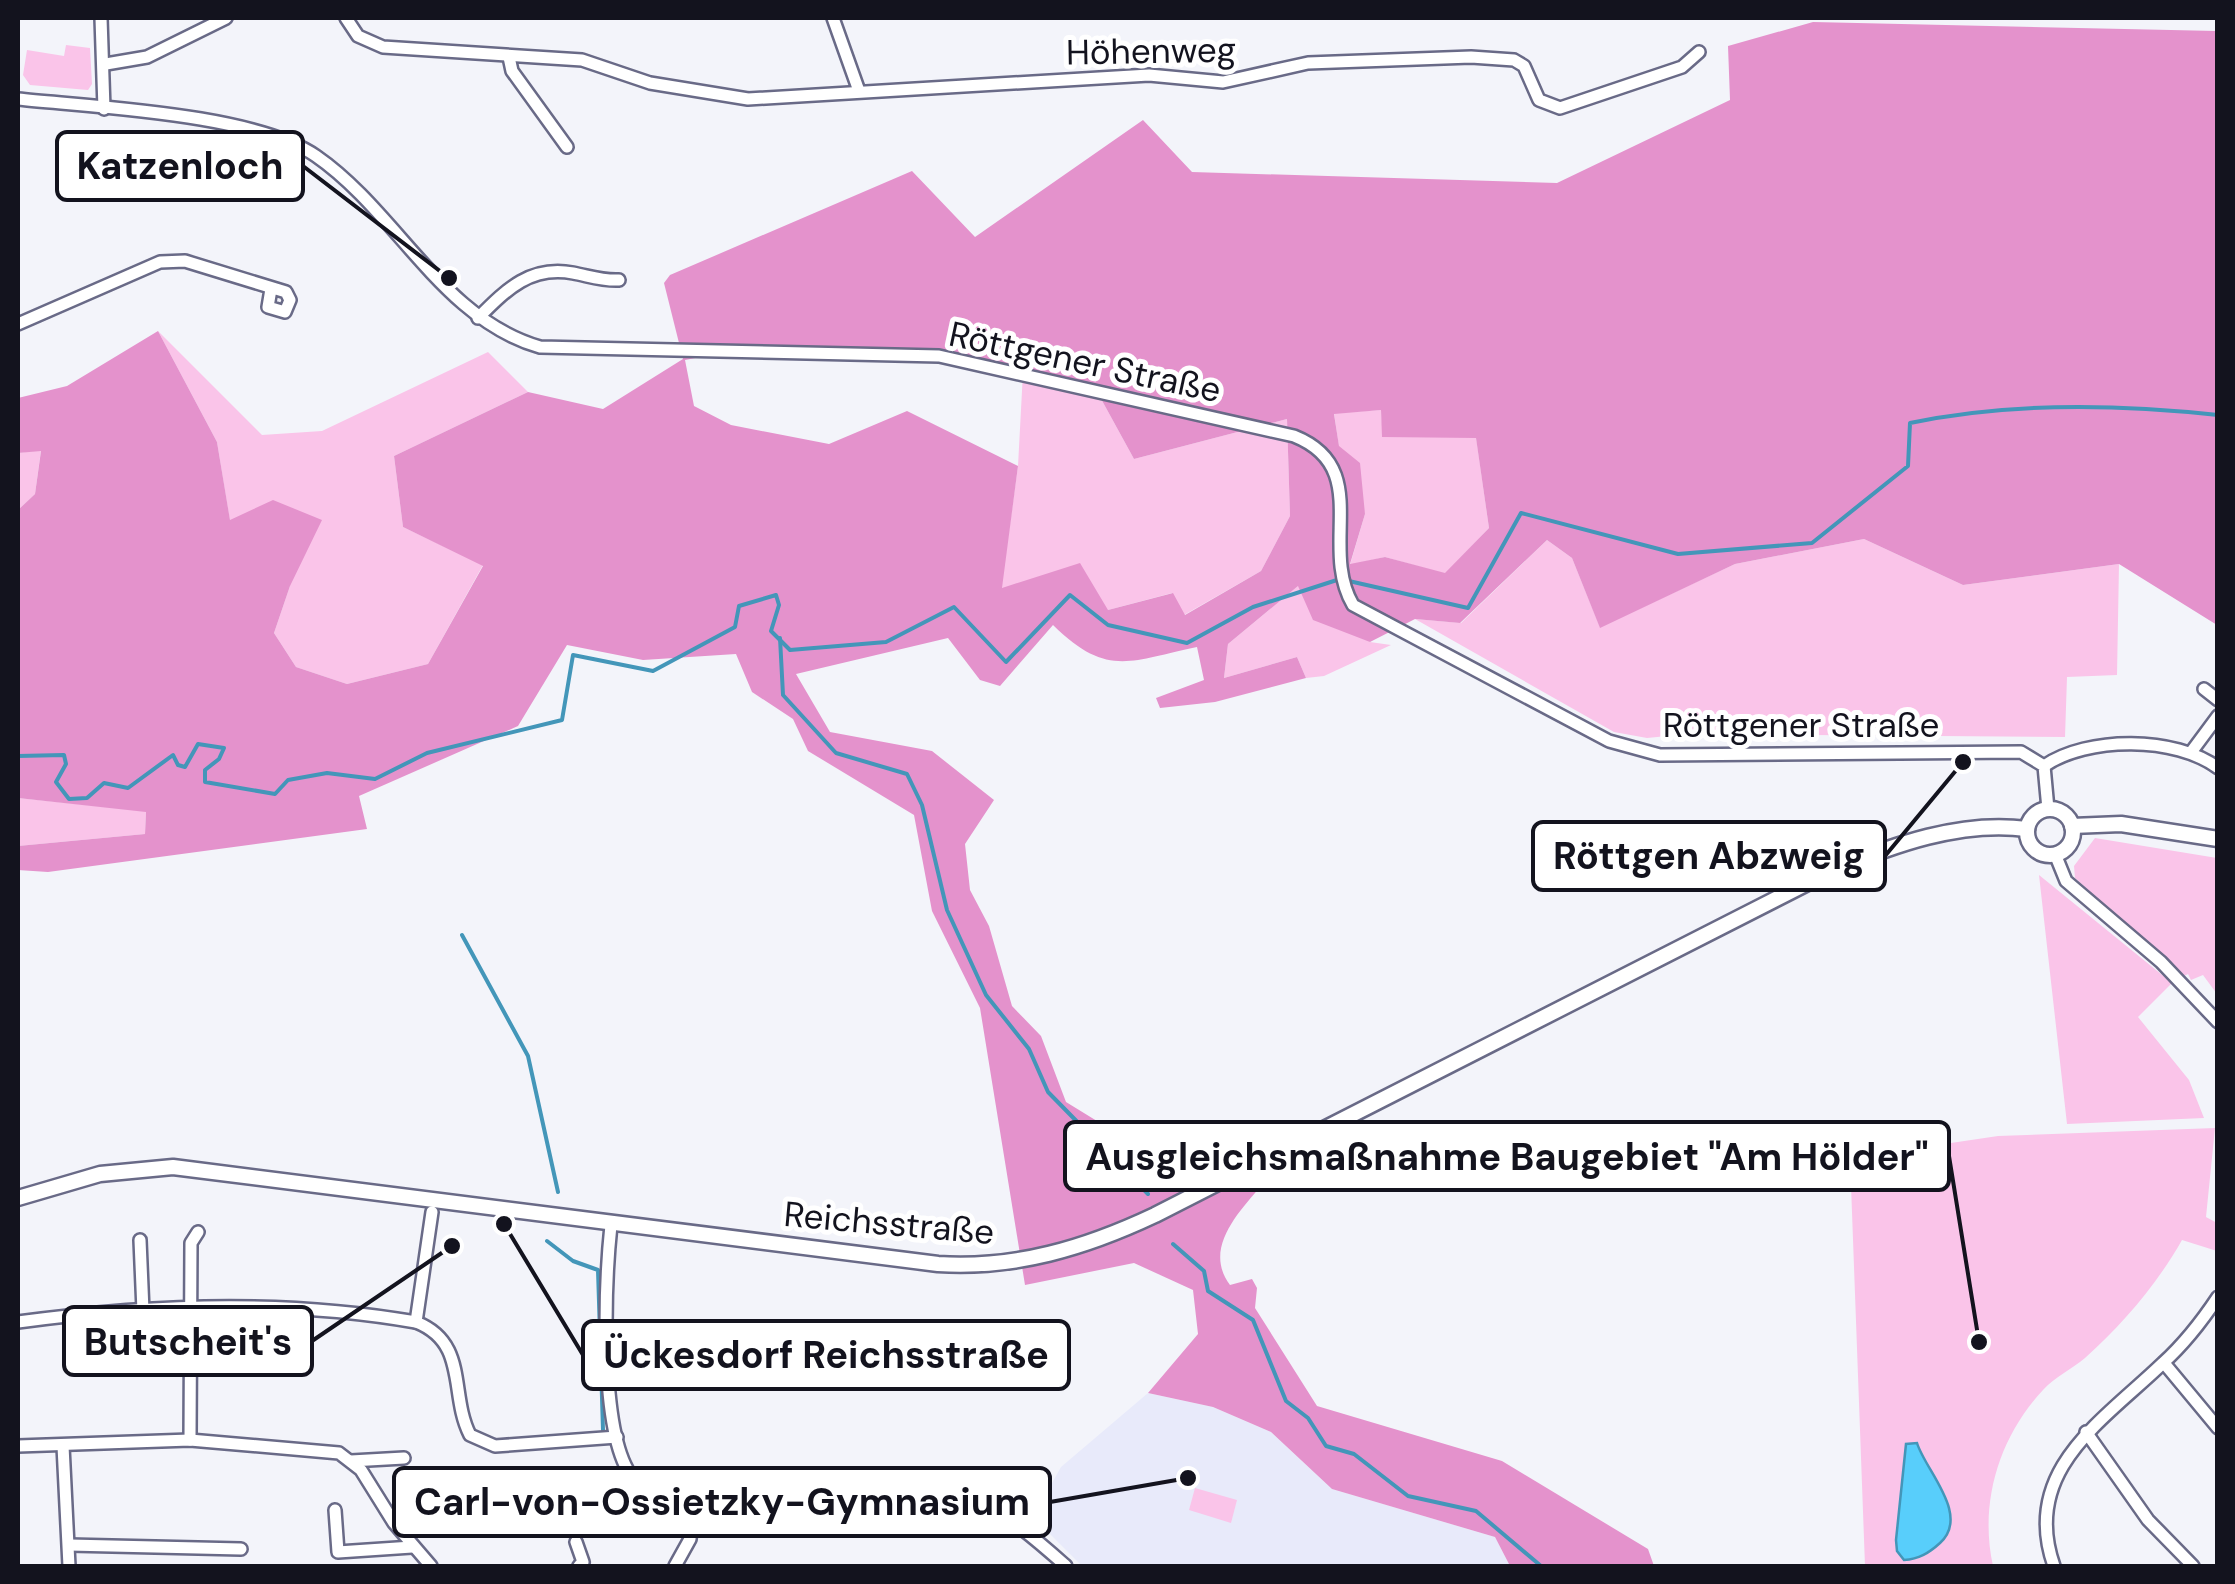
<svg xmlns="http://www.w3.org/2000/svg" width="2235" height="1584" font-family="'DM Sans',sans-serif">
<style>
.built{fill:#e8eafa}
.green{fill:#fac4e9}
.forest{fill:#e492cc;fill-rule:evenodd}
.water{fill:#58cefb;stroke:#4396b9;stroke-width:2.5}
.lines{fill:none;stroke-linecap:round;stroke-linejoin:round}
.stream{stroke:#4396b9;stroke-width:4}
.minor-casing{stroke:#696a87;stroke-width:16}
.major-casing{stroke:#696a87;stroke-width:19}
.minor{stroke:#fff;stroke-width:11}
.major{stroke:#fff;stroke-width:14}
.labels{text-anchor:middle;stroke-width:10;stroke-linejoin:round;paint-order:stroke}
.street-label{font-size:35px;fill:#13131e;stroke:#fff}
.leader{fill:none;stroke:#13131e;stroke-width:4}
.callout-dot{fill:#13131e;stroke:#fff;stroke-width:4}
.callout{fill:#fff;stroke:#13131e;stroke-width:4}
.callout-label{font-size:38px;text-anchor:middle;font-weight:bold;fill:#13131e}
</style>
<rect width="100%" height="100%" fill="#f3f4fa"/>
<!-- built -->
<polygon class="built" points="1148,1393 1213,1407 1271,1432 1332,1489 1495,1537 1510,1566 1082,1566 1033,1517 1061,1467"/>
<!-- green -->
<g class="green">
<polygon points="66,45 90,48 92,84 88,90 30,85 23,75 27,50 64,56"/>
<polygon points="158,331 262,435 322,431 488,352 528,392 394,456 403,527 483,565 428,664 347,684 296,667 274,633 290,586 230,521 217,442"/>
<polygon points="1023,372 1094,386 1134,459 1287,419 1290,516 1261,571 1184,615 1172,593 1108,610 1001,588 1018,466"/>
<polygon points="1381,410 1383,437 1476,437 1489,528 1445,574 1385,557 1350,565 1365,514 1339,447 1334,413"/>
<polygon points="41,450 35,494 18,510 18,453"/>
<polygon points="1864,539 1963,585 2119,564 2117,675 2067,677 2065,737 1688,734 1647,738 1614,732 1415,619 1461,623 1547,540 1572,558 1600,627 1735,564"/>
<polygon points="1299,585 1370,642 1391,645 1324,676 1306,678 1297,657 1224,678 1228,644"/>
<polygon points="18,798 146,811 145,834 18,846"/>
<polygon points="2095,838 2217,858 2217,994 2203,975 2191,980 2188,974 2182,977 2075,878 2074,866"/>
<polygon points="2039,875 2172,983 2138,1017 2189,1080 2204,1118 2067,1124"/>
<path d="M2215,1128L2206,1217L2217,1223V1251L2182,1240C2157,1284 2123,1324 2085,1358C2072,1369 2055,1377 2043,1390C1999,1437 1979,1503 1993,1566H1865L1850,1158L1998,1136Z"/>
<polygon points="1195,1488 1237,1500 1231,1523 1189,1510"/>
</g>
<!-- forest -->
<path class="forest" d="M1813,22L2217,31V625L2119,564L1963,585L1864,539L1735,564L1600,628L1572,558L1547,540L1460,623L1415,619L1370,642L1313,620L1298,586L1228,644L1224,678L1297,657L1306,678L1215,702L1160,708L1156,698L1204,680L1197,647C1130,661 1107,678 1053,625L1000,686L980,680L948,638L796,674L830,732L932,751L994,800L965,844L970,890L989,926L1012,1006L1041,1036L1066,1102L1123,1137L1158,1179L1242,1147L1261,1186C1238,1213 1203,1249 1230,1285L1252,1279L1257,1288L1255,1308L1317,1406L1502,1461L1648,1549L1654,1566H1510L1495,1537L1332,1489L1271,1432L1213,1407L1148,1393L1198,1334L1193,1290L1134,1263L1025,1285L980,1008L932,911L914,815L808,751L793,719L752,692L736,654L643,660L567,645L518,726L359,796L367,829L48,872L18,870V846L145,834L146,812L18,798V510L35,494L41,451L18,453V398L67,386L158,331L217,442L230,520L273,500L322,520L290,586L274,633L296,667L347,684L428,664L483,566L403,527L394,456L528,392L603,409L683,359L664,283L670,275L912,171L975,237L1143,120L1192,172L1557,183L1730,100L1728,46ZM748,348L935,352L1094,386L1134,459L1287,419L1290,516L1261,571L1185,615L1173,593L1108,610L1080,563L1002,588L1018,466L907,411L829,444L731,425L694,406L685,360ZM1381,410L1382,437L1476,438L1489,528L1445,573L1385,557L1350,564L1365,514L1360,463L1339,446L1334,414Z"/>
<!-- water -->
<path class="water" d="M1917,1443C1925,1470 1971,1515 1940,1543C1929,1553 1919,1559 1904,1560L1897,1551L1896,1540L1906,1444Z"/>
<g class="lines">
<!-- stream -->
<g class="stream">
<polyline points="780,638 783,695 836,753 907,774 922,805 947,910 986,995 1029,1049 1048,1092 1148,1194"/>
<path d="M18,756L64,755L66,764L56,782L69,799L87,798L104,783L128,788L173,755L178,765L185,767L198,744L224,748L219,759L205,770V782L275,794L288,780L327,773L375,779L427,753L562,720L573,655L653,671L735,627L739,606L776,595L779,605L771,631L790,650L886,642L954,607L1006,662L1070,595L1108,625L1187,643L1253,607L1340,579L1468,608L1521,513L1678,554L1812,543L1908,466L1910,423C2009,402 2117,404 2218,415"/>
<polyline points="462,935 528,1056 558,1192"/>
<polyline points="547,1241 573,1261 598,1270 603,1430"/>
<polyline points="1173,1244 1204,1271 1208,1291 1253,1320 1286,1401 1308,1418 1326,1446 1354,1454 1408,1496 1476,1511 1541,1566"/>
</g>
<defs>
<g id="minor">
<polyline points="101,18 104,109"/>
<polyline points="346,18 358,36 383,47 582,60 650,83 748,99 1149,75 1223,82 1308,63 1471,57 1514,60 1524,66 1539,100 1560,108 1682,67 1699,52"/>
<polyline points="833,18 859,91"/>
<polyline points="509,57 512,71 567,147"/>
<polyline points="106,64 147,57 226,18"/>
<path d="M18,99C94,107 256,114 316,156C397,212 442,319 540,347L939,356L1294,436C1374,468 1318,545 1353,605L1609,741L1660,755L2021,752L2044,766L2048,809"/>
<path d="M478,318C506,290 530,265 573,273C589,276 603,281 619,280"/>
<polyline points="18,324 160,262 185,261 286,292 290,300 285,312 268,307 271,289"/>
<polyline points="2204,689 2218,700"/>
<polyline points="2192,751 2218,716"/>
<path d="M2044,766C2087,736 2176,736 2218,768"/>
<polyline points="2055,854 2066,881 2161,962 2218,1022"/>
<path d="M432,1212L416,1322C469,1343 449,1394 470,1435L495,1446L617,1437"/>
<path d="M611,1225C605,1282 599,1427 630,1474C644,1494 671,1508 694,1512C734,1520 776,1509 816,1503C860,1497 908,1482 952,1493C998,1505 1031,1535 1066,1566"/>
<polyline points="140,1240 143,1311"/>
<path d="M18,1322C149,1304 285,1299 416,1322"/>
<polyline points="2164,1363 2218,1428"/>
<polyline points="2086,1432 2148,1520 2193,1566"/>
<polyline points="190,1440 191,1243 198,1232"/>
<polyline points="18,1446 190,1440 339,1453 361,1470 394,1523 431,1566"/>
<polyline points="63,1446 69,1566"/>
<polyline points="351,1461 404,1458"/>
<polyline points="335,1510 338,1552 412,1547"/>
<polyline points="576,1542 583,1562 579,1566"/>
<polyline points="69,1545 241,1549"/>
<polyline points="675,1566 690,1539 693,1512"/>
<path d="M2054,1566C2020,1470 2104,1420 2163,1363C2184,1344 2202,1321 2218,1297"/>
</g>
<g id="major">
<circle cx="2050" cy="832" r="23"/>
<polyline points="2072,826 2121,824 2218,839"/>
<path d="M18,1198L100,1174L173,1167L938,1264C1015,1269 1085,1248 1155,1215L1833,870C1893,845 1961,820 2027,829"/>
</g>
</defs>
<!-- minor casing -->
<use href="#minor" class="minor-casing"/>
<!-- major casing -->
<use href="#major" class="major-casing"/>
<!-- minor -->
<use href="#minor" class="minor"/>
<!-- major -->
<use href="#major" class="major"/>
</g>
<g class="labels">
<!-- street labels -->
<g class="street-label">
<text transform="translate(1151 51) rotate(-1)" y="12">Höhenweg</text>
<text transform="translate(1085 362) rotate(12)" y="12">Röttgener Straße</text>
<text x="1801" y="737">Röttgener Straße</text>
<text transform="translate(889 1223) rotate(5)" y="12">Reichsstraße</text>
</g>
</g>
<!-- callouts -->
<path class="leader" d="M449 278L303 166M1963 762L1885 856M1979 1342L1949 1156M452 1246L312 1341M504 1224L583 1355M1188 1478L1050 1502"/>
<g class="callout-dot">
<circle cx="449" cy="278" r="10"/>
<circle cx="1963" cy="762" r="10"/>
<circle cx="1979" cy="1342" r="10"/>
<circle cx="452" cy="1246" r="10"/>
<circle cx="504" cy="1224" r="10"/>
<circle cx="1188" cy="1478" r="10"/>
</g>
<g class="callout">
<rect x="57" y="132" width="246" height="68" rx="10"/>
<rect x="1533" y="822" width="352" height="68" rx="10"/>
<rect x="1065" y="1122" width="884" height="68" rx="10"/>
<rect x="64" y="1307" width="248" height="68" rx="10"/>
<rect x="583" y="1321" width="486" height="68" rx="10"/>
<rect x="394" y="1468" width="656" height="68" rx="10"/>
</g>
<g class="callout-label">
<text x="180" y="179">Katzenloch</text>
<text x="1709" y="869">Röttgen Abzweig</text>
<text x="1507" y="1170">Ausgleichsmaßnahme Baugebiet "Am Hölder"</text>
<text x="188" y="1355">Butscheit's</text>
<text x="826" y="1368">Ückesdorf Reichsstraße</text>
<text x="722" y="1515">Carl-von-Ossietzky-Gymnasium</text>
</g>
<!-- border -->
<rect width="2235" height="1584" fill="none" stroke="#13131e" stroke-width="40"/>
</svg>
